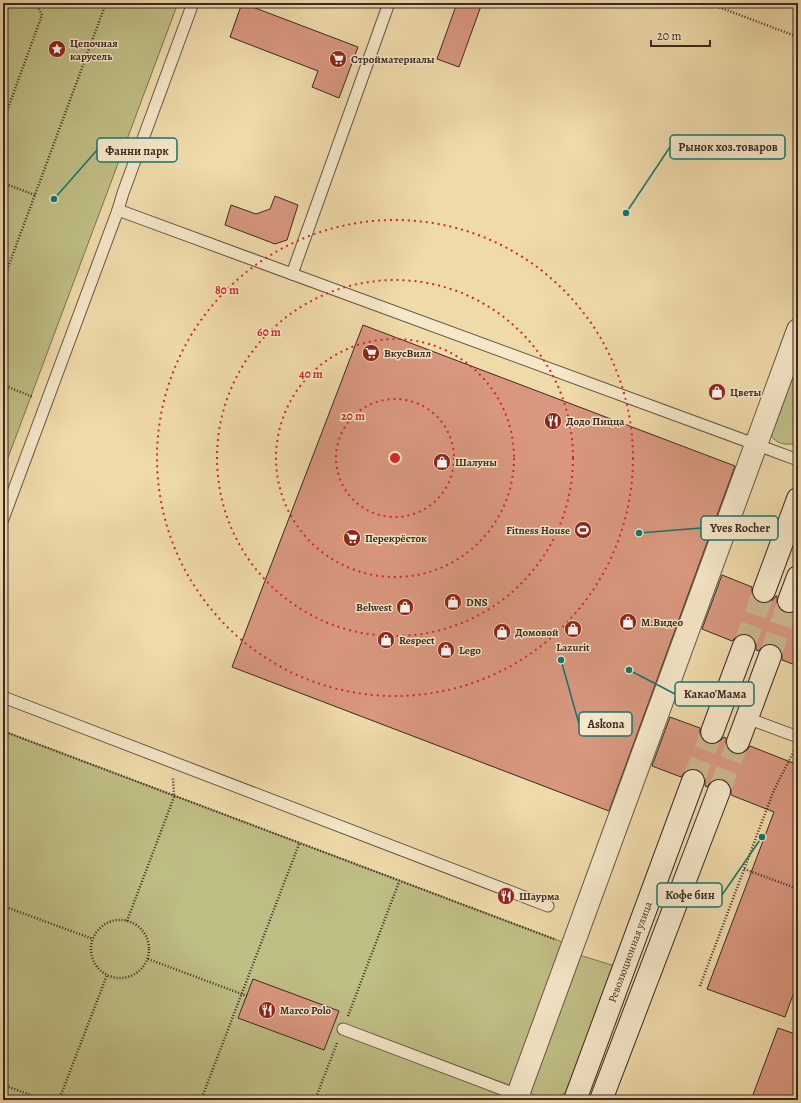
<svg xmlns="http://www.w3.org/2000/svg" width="801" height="1103" font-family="Alegreya,serif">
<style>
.green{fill:#bfbe85;stroke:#7c7454}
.building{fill:#d8977e;stroke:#3a2923}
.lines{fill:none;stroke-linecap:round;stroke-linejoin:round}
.secondary-tunnel{stroke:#cbb78f;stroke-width:22;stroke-dasharray:22 11;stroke-linecap:butt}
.lane-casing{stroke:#675545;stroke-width:13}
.street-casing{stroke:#675545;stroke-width:24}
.secondary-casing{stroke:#3a2923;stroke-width:24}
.path{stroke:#3a2923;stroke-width:2.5;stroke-dasharray:1 2;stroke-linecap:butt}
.lane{stroke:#f5e7c8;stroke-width:11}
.street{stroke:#f5e7c8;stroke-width:22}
.secondary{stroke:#f5e7c8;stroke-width:22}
.ring{fill:none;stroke:#d62828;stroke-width:2;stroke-dasharray:2 4}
.labels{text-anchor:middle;stroke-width:3;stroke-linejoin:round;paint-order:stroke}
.poi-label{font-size:11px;font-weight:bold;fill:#3a2923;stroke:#f5e7c8;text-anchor:start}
.street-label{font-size:11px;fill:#3a2923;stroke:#f5e7c8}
.centre{fill:#d62828;stroke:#f5e7c8;stroke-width:2}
.ring-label{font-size:12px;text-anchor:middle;font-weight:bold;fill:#d62828;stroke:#f5e7c8;stroke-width:3;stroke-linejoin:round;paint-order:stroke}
.leader{fill:none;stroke:#0f766e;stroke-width:1.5}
.callout-dot{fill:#0f766e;stroke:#f5e7c8;stroke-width:1.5}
.callout{fill:#f5e7c8;stroke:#0f766e;stroke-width:1.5}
.callout-label{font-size:12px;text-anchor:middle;font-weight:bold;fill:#3a2923}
</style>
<rect width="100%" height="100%" fill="#efdaaa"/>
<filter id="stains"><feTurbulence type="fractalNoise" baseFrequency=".005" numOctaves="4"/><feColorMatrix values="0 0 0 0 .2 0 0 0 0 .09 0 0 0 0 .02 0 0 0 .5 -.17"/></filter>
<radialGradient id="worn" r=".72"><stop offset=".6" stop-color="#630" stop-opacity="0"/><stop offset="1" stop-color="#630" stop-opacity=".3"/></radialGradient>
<!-- green -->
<g class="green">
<polygon points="3,3 178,3 3,471"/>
<path d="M798,350V443C784,446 775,444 768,431Z"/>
<polygon points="3,731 573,946 516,1100 3,1100"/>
<path d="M576,954L615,966L570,1088C555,1103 544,1100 525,1093Z"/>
</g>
<!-- building -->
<g class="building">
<polygon points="242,3 358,47 339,98 312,87 318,71 230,37"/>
<polygon points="457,3 482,3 459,67 437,59"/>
<polygon points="275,196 298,205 287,240 275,244 225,225 231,205 256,214 270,209"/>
<polygon points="363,325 735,466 609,811 232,667"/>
<polygon points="722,575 752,587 752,593 754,599 759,603 766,603 772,601 776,596 777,596 777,603 779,609 784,613 791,613 798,609 798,666 782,660 782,654 779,648 775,644 768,644 762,647 759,651 756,650 756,644 753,638 749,634 742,634 736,637 732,641 702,629"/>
<polygon points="670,717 700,728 700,734 702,740 707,744 714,744 720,741 724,737 726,738 726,744 729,750 733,754 740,754 746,751 750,746 798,765 798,981 785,1017 707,989 774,812 731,795 731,789 729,783 723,779 717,779 711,782 707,787 705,786 705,779 703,773 698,769 691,769 685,772 681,777 652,766"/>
<polygon points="253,979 339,1011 324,1050 238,1018"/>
<polygon points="778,1028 798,1035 798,1100 751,1100"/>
</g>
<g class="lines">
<!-- secondary-tunnel -->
<g class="secondary-tunnel">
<polyline points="744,646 764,591"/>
<polyline points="770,656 789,601"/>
<polyline points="693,781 712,732"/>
<polyline points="719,791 738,742"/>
</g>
<defs>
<g id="lane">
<polyline points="118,210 798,460"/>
<polyline points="292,274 389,3"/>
<polyline points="3,519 118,210 123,193 193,3"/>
<polyline points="3,697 548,906"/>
<polyline points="747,718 798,737"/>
<polyline points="343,1029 531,1100"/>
</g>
<polyline id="street" points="516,1100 798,330"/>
<g id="secondary">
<polyline points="764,591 798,499"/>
<polyline points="789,601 798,577"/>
<polyline points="712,732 744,646"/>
<polyline points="738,742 770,656"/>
<path id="s1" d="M575,1100L693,781"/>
<polyline points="601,1100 719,791"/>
</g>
</defs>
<!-- lane casing -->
<use href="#lane" class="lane-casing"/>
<!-- street casing -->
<use href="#street" class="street-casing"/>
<!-- secondary casing -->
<use href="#secondary" class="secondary-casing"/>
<!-- path -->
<g class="path">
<polyline points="708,3 798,37"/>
<polyline points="3,8 5,3"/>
<polyline points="3,122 42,15 36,3"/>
<polyline points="3,183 35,195"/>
<polyline points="3,281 106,3"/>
<polyline points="3,385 33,397"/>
<polyline points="3,731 554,939"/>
<polyline points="744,869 798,889"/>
<polyline points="3,906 93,939"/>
<circle cx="120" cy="949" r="29"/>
<polyline points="127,921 174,797 173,778"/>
<polyline points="148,959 247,996"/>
<polyline points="700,986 774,790 794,751"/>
<polyline points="348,1016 399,882"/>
<polyline points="3,1085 45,1100"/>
<polyline points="59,1100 107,975"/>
<polyline points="201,1100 299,844"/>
<polyline points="315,1100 337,1043"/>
</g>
<!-- lane -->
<use href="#lane" class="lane"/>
<!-- street -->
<use href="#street" class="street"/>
<!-- secondary -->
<use href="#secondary" class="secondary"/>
</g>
<!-- distance rings -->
<g class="ring">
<circle cx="395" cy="458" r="59"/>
<circle cx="395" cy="458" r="119"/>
<circle cx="395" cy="458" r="178"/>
<circle cx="395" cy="458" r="238"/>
</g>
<!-- icons -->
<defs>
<symbol id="sight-disc" viewBox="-11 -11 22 22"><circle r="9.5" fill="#8f2418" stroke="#f5e7c8"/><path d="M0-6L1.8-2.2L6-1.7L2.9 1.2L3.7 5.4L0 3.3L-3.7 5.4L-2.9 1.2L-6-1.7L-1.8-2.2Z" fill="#fff"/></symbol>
<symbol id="supermarket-disc" viewBox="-11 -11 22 22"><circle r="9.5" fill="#8f2418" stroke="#f5e7c8"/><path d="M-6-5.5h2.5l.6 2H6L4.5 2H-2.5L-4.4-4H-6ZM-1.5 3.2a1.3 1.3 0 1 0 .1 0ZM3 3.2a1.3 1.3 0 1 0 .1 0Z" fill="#fff"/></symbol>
<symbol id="shop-disc" viewBox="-11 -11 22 22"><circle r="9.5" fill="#8f2418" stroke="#f5e7c8"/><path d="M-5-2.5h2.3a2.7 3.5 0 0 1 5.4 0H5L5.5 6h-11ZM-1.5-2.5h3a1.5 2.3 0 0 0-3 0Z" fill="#fff"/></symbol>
<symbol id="restaurant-disc" viewBox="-11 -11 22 22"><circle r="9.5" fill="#8f2418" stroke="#f5e7c8"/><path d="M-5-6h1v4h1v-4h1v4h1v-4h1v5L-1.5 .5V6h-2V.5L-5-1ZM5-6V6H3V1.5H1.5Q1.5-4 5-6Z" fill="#fff"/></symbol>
<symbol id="stadium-disc" viewBox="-11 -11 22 22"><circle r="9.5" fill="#8f2418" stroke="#f5e7c8"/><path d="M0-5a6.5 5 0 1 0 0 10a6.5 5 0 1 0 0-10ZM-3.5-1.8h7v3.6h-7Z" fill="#fff"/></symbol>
</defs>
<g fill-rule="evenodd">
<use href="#sight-disc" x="47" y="39" width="20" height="20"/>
<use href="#supermarket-disc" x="328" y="49" width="20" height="20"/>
<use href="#supermarket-disc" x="361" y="343" width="20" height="20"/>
<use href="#shop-disc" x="707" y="382" width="20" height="20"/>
<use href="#restaurant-disc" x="543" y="411" width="20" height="20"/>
<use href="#shop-disc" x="432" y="452" width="20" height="20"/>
<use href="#stadium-disc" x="573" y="520" width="20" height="20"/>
<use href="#supermarket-disc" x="342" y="528" width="20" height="20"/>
<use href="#shop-disc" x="443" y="592" width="20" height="20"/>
<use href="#shop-disc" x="395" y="597" width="20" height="20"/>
<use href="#shop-disc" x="618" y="612" width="20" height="20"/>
<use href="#shop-disc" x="563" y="619" width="20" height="20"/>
<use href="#shop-disc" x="492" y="622" width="20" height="20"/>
<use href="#shop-disc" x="376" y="630" width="20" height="20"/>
<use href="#shop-disc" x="436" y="640" width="20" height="20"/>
<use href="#restaurant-disc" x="496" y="886" width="20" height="20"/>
<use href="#restaurant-disc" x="257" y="1000" width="20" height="20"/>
</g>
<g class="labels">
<!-- poi labels -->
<g class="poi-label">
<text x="70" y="47">Цепочная<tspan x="70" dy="13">карусель</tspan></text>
<text x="351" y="63">Стройматериалы</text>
<text x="384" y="357">ВкусВилл</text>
<text x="730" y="396">Цветы</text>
<text x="566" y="425">Додо Пицца</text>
<text x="455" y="466">Шалуны</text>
<text x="570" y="534" text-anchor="end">Fitness House</text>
<text x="365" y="542">Перекрёсток</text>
<text x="466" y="606">DNS</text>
<text x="392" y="611" text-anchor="end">Belwest</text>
<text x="641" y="626">М.Видео</text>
<text x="515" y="636">Домовой</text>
<text x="399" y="644">Respect</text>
<text x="573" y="651" text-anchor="middle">Lazurit</text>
<text x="459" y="654">Lego</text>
<text x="519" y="900">Шаурма</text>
<text x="280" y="1014">Marco Polo</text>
</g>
<!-- street labels -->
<g class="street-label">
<text dy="4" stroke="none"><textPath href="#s1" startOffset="158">Революционная улица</textPath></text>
</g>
</g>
<circle cx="395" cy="458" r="6" class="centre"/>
<g class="ring-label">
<text x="227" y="294">80 m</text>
<text x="269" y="336">60 m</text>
<text x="311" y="378">40 m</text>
<text x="353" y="420">20 m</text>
</g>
<!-- callouts -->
<path class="leader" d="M626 213L670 147M54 199L97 150M639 533L701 528M629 670L675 694M561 660L579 724M762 837L722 895"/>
<g class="callout-dot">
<circle cx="626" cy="213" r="4"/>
<circle cx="54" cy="199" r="4"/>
<circle cx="639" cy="533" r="4"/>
<circle cx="629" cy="670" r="4"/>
<circle cx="561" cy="660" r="4"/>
<circle cx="762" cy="837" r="4"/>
</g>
<g class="callout">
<rect x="670" y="135" width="115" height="24" rx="4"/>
<rect x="97" y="138" width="80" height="24" rx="4"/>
<rect x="701" y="516" width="77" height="24" rx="4"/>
<rect x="675" y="682" width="79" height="24" rx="4"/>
<rect x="579" y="712" width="53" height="24" rx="4"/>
<rect x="657" y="883" width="65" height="24" rx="4"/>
</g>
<g class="callout-label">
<text x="728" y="151">Рынок хоз.товаров</text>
<text x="137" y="155">Фанни парк</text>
<text x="740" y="532">Yves Rocher</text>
<text x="715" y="698">Какао'Мама</text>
<text x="606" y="728">Askona</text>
<text x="690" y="899">Кофе бин</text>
</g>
<!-- margin -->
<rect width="801" height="1103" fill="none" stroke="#efdaaa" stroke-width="16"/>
<rect x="4" y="4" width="793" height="1095" fill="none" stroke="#3a2923" stroke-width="2"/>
<rect x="8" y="8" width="785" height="1087" fill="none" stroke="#3a2923"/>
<!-- scale -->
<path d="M651 40v6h59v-6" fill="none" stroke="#3a2923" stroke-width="2"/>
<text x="657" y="40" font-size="12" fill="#3a2923" stroke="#f5e7c8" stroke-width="3" paint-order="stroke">20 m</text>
<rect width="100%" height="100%" filter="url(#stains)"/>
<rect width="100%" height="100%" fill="url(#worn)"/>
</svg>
